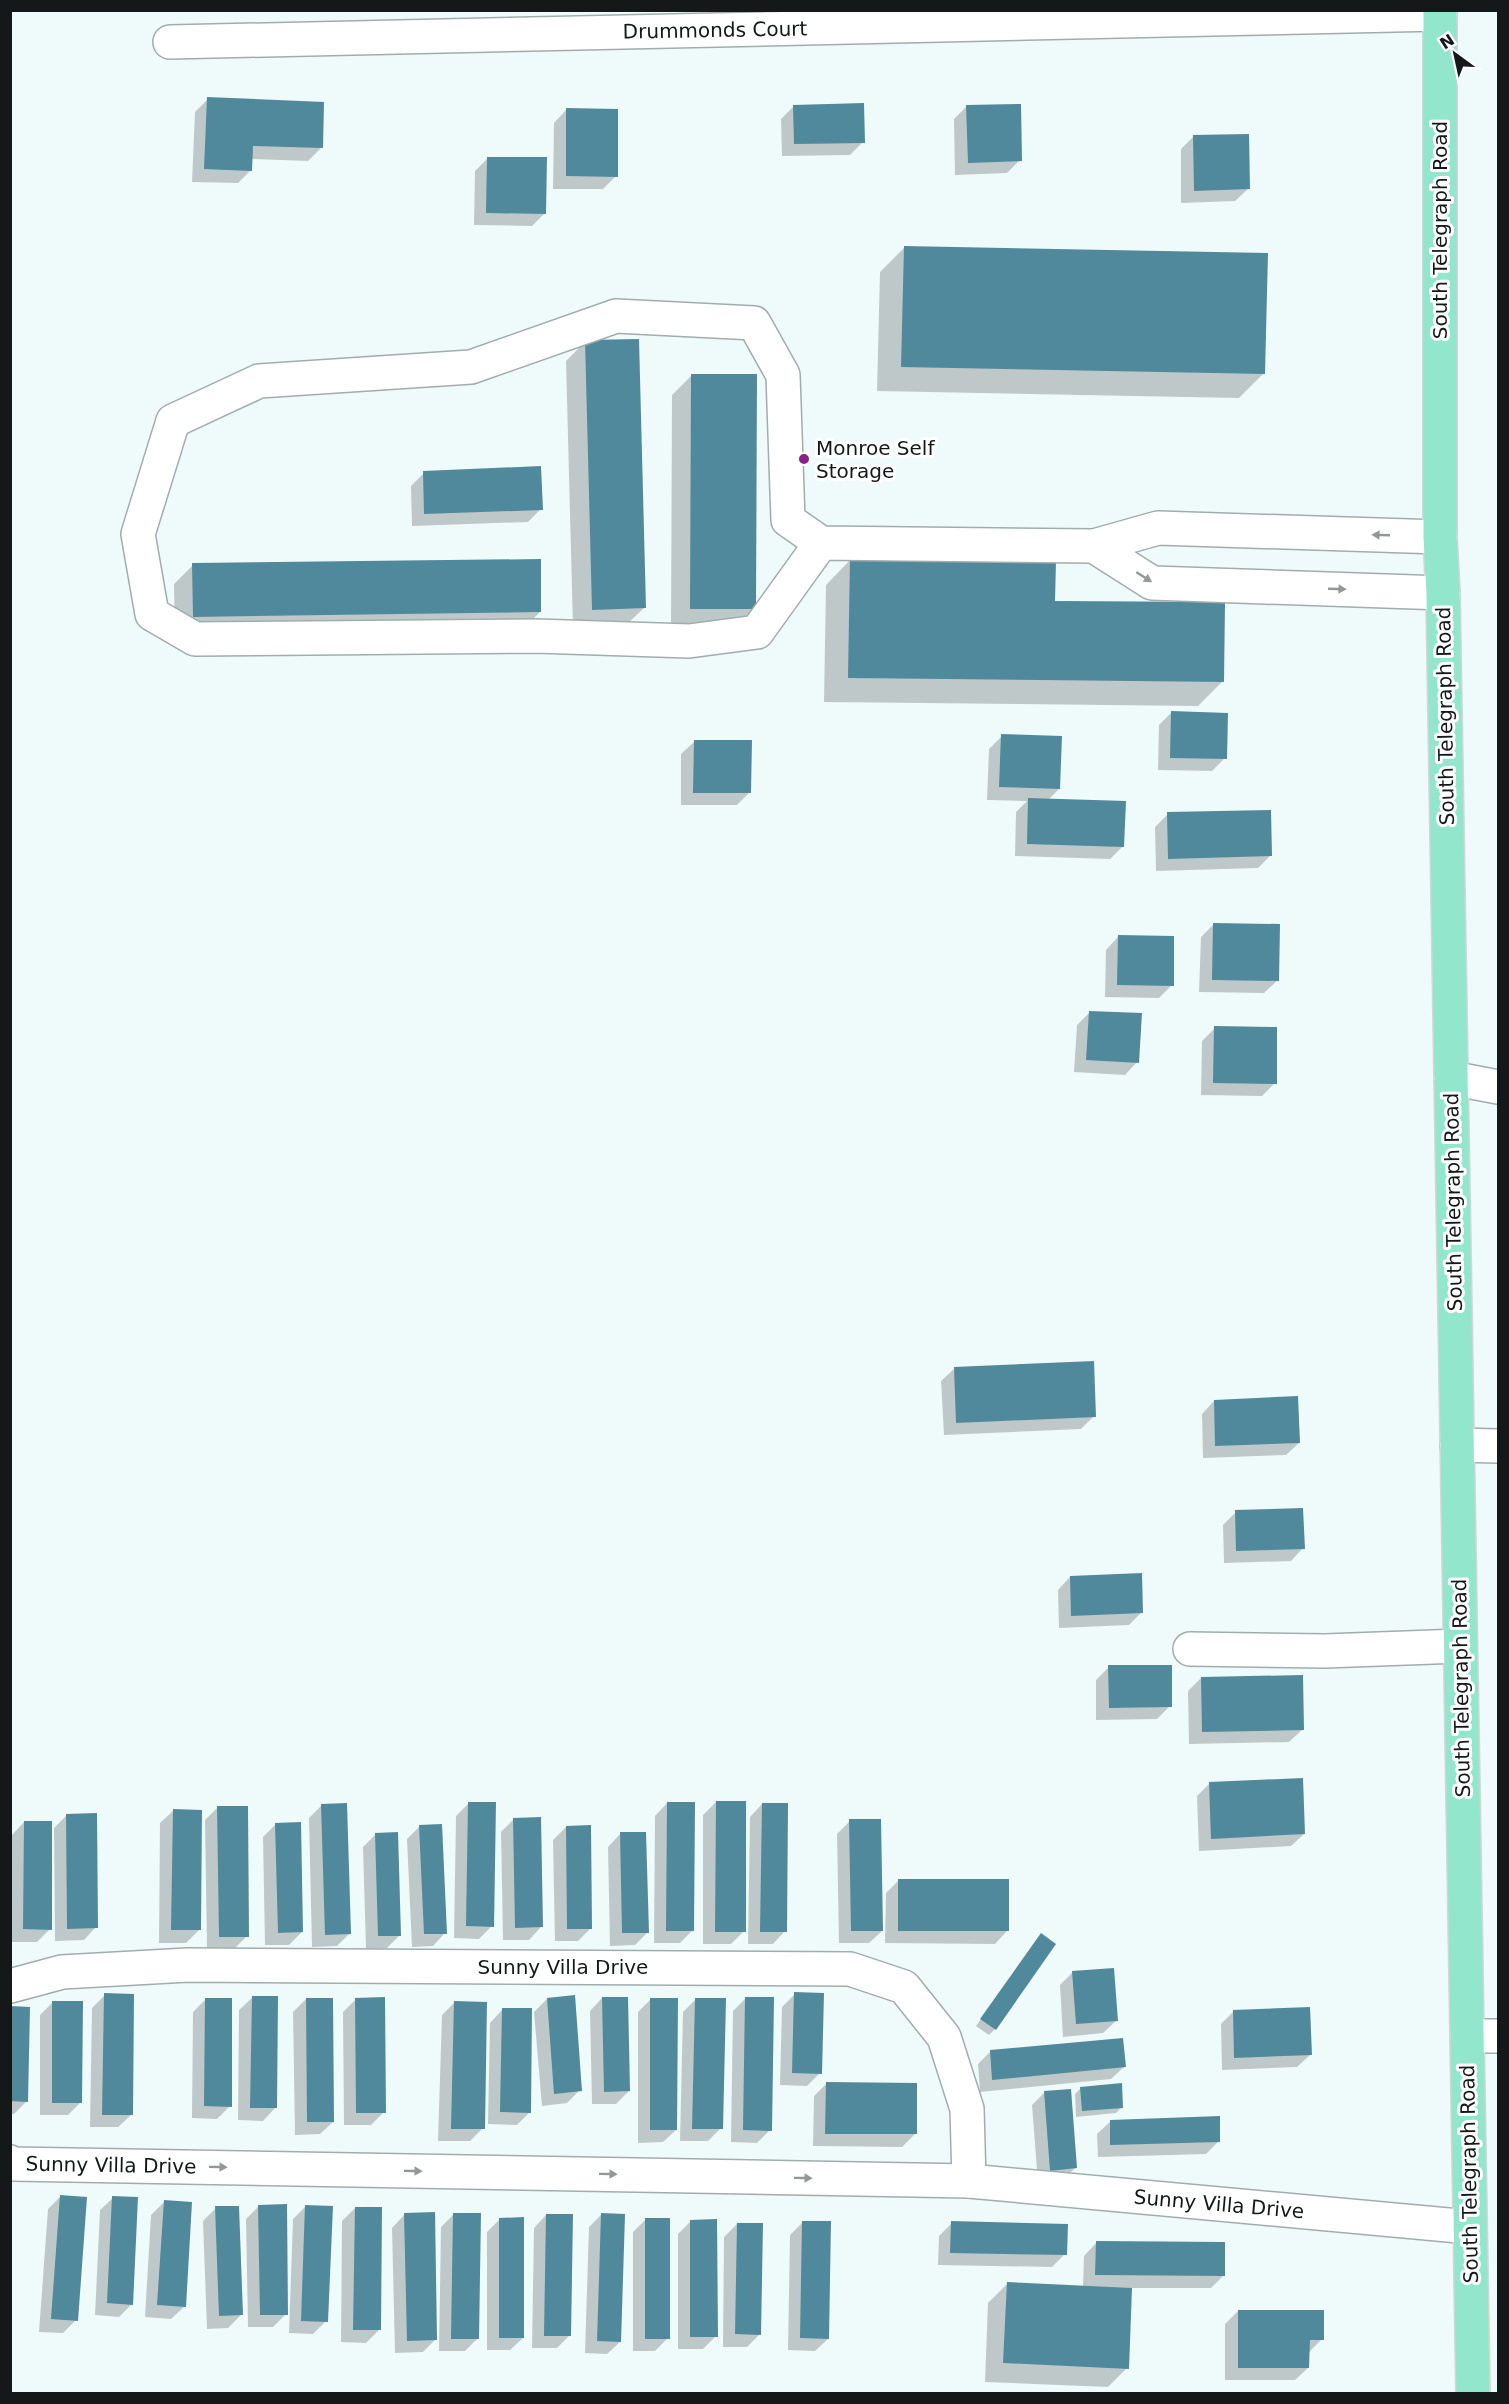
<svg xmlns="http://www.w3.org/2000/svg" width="1509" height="2404" font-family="'DejaVu Sans',sans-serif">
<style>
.shadow{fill:#0003}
.building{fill:#51899c}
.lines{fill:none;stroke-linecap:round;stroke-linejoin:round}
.minor-casing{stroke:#a1adad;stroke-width:36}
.major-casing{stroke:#d5d5d5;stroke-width:36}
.minor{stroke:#fff;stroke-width:33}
.major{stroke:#91e6cb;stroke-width:33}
.oneway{fill:#959797}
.poi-dot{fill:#8a1f85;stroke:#fff;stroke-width:2}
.labels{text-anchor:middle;stroke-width:6;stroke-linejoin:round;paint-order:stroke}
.street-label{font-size:20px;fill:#141818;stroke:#fff}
.poi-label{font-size:20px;fill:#141818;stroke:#fff;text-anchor:start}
</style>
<rect width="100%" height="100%" fill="#effbfb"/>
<!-- shadow -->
<g class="shadow">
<polygon points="208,99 321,148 308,161 251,159 251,170 238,183 192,182 195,112"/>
<polygon points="794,106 863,142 850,155 782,156 781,119"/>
<polygon points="967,106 1020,160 1007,173 955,175 954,119"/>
<polygon points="566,110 616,176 603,189 553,189 554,123"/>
<polygon points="1193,137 1248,189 1235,201 1181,203 1181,149"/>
<polygon points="488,158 545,213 532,226 474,225 475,171"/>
<polygon points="904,248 1263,374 1239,398 877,391 880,272"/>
<polygon points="585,342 645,607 625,626 573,628 566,361"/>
<polygon points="691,376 754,608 735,627 671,627 672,395"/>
<polygon points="424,473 541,509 528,522 412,526 411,486"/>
<polygon points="850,560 1054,602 1223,681 1198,706 824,702 826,585"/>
<polygon points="193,565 540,612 521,631 175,636 174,584"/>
<polygon points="1171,713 1225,758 1212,771 1158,770 1159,725"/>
<polygon points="1002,736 1059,789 1048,800 1123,846 1110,859 1015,856 1016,812 1027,801 987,800 989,749"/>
<polygon points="694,742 750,792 737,805 681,805 681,754"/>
<polygon points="1168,814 1270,856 1258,868 1156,871 1155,827"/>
<polygon points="1214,924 1277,981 1264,993 1199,992 1201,937"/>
<polygon points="1118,937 1172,985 1159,998 1105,997 1106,950"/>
<polygon points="1090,1012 1137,1062 1125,1075 1074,1072 1077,1025"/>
<polygon points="1215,1028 1275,1083 1262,1096 1201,1095 1202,1041"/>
<polygon points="954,1369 1094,1416 1081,1429 944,1435 941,1381"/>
<polygon points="1214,1401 1299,1443 1286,1455 1203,1458 1202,1414"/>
<polygon points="1236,1512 1303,1548 1291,1561 1224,1563 1223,1525"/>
<polygon points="1070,1577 1142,1612 1129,1625 1059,1628 1058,1590"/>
<polygon points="1109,1667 1170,1706 1157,1719 1096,1720 1096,1680"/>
<polygon points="1201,1678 1302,1730 1289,1742 1189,1744 1188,1691"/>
<polygon points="1210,1783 1304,1834 1291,1846 1199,1851 1197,1796"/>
<polygon points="716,1802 744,1931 731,1944 703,1944 703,1815"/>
<polygon points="667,1803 692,1931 680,1943 654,1943 655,1816"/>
<polygon points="468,1804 492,1926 479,1939 454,1938 456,1816"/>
<polygon points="762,1804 785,1931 773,1944 748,1944 750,1817"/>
<polygon points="322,1805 350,1933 337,1946 312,1947 309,1818"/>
<polygon points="218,1807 247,1936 234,1949 207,1949 205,1820"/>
<polygon points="173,1811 199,1930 186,1943 159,1943 160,1823"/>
<polygon points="66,1816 96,1927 84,1940 55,1941 54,1828"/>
<polygon points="514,1819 541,1927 529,1940 503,1940 501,1832"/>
<polygon points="850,1821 882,1931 869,1943 839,1943 837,1834"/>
<polygon points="24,1822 50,1929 37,1942 11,1942 12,1835"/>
<polygon points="276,1824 302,1932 289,1945 265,1945 263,1837"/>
<polygon points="420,1826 445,1933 433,1946 412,1947 407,1839"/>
<polygon points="566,1827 591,1928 578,1941 555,1941 553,1840"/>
<polygon points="376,1834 400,1935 387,1948 366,1949 363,1847"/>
<polygon points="620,1834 648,1932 635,1945 610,1946 608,1847"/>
<polygon points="899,1880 1007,1931 995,1944 885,1943 886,1893"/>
<polygon points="1041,1935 995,2029 989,2035 976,2026"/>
<polygon points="1073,1972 1116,2021 1103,2033 1063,2037 1060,1985"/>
<polygon points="795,1994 820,2073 807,2086 780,2085 782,2007"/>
<polygon points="105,1995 131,2115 118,2127 90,2127 92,2008"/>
<polygon points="252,1998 275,2108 263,2121 238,2120 239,2010"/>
<polygon points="602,1998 629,2091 616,2104 592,2104 590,2011"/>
<polygon points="746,1998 770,2130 757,2143 731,2142 733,2011"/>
<polygon points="206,1999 230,2106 217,2119 192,2118 193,2012"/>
<polygon points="306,1999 333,2122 320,2134 295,2135 293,2012"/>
<polygon points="356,1999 384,2112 371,2125 344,2125 343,2012"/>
<polygon points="547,1999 580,2090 567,2103 542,2106 534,2012"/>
<polygon points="651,1999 676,2130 663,2142 638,2143 638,2012"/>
<polygon points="696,1999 721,2128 708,2141 680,2141 683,2012"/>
<polygon points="53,2002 81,2102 68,2115 40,2115 40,2015"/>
<polygon points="454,2003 483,2128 470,2141 438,2141 442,2015"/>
<polygon points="10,2008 27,2101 14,2114 10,2114"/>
<polygon points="502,2010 530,2112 517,2125 488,2124 490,2023"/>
<polygon points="1234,2011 1310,2055 1297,2067 1222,2070 1221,2024"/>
<polygon points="990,2052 1124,2067 1111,2079 980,2092 978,2064"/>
<polygon points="826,2084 915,2134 902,2147 813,2146 814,2096"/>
<polygon points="1081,2088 1122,2107 1116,2113 1076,2117 1075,2094"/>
<polygon points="1045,2092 1075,2168 1062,2181 1038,2183 1032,2105"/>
<polygon points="1110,2122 1219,2141 1206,2154 1098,2157 1097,2134"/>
<polygon points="60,2197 76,2320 63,2333 39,2332 48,2209"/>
<polygon points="113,2198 132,2304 119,2317 95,2315 100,2210"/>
<polygon points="164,2202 184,2307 171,2319 145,2317 151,2215"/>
<polygon points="259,2206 286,2314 273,2327 248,2327 246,2219"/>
<polygon points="306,2206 326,2321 313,2334 289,2333 293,2219"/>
<polygon points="216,2208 241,2315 228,2328 207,2329 203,2221"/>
<polygon points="355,2208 379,2330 366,2343 341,2342 342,2221"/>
<polygon points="454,2214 478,2338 465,2351 439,2351 441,2227"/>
<polygon points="602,2214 620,2342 607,2354 585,2353 589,2227"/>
<polygon points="404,2215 436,2339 423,2352 395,2353 392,2228"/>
<polygon points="546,2215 570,2335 557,2348 532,2348 534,2228"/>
<polygon points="500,2219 523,2338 510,2350 487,2350 487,2232"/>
<polygon points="645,2220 668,2338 655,2351 633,2351 633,2232"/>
<polygon points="691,2221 716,2336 703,2349 678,2349 678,2234"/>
<polygon points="803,2222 828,2339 815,2351 788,2350 790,2235"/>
<polygon points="952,2223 1065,2254 1052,2267 938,2265 939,2236"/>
<polygon points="737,2224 760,2334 747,2347 723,2347 724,2237"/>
<polygon points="1096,2243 1224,2275 1211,2288 1131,2288 1127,2368 1108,2387 985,2382 988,2303 1007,2284 1083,2287 1084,2256"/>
<polygon points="1238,2311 1322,2339 1309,2352 1308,2368 1295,2380 1225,2380 1225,2324"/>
</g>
<!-- building -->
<g class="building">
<polygon points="207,97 324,102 323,148 253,146 252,171 204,169"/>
<polygon points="864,103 865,143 794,144 793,105"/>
<polygon points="1021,104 1022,161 968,163 966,105"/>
<polygon points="566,108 618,109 618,177 566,176"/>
<polygon points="1249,134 1250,189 1194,191 1193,135"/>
<polygon points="487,157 547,157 546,214 486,213"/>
<polygon points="904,246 1268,253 1265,374 901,367"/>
<polygon points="639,339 646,608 592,610 585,340"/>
<polygon points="691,374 757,374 756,609 690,609"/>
<polygon points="541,466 543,510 424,514 423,471"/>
<polygon points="850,558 1056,561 1055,601 1225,602 1224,682 848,678"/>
<polygon points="541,559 541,612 193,617 192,563"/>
<polygon points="1171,711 1228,713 1227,759 1170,758"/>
<polygon points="1001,734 1062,736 1060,789 999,787"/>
<polygon points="694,740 752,740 751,793 693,793"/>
<polygon points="1028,798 1126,801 1124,847 1027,844"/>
<polygon points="1271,810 1272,856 1168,859 1167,812"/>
<polygon points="1213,923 1280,924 1279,981 1212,980"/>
<polygon points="1118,935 1174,936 1174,986 1117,985"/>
<polygon points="1089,1011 1142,1013 1139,1063 1086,1060"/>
<polygon points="1214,1026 1277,1027 1277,1084 1213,1083"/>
<polygon points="1094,1361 1096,1417 956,1423 954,1367"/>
<polygon points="1298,1396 1300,1443 1215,1446 1214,1400"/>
<polygon points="1303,1508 1305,1549 1236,1551 1235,1510"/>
<polygon points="1142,1573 1143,1613 1071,1616 1070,1576"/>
<polygon points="1108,1665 1172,1665 1172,1707 1109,1708"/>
<polygon points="1303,1675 1304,1730 1202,1732 1201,1677"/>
<polygon points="1303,1778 1305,1834 1211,1839 1209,1782"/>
<polygon points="716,1801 746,1801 746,1932 715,1932"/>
<polygon points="468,1802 496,1802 494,1927 466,1926"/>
<polygon points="667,1802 695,1802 694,1931 666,1931"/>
<polygon points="347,1803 351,1934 325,1935 321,1804"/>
<polygon points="762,1803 788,1803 787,1932 760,1932"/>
<polygon points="217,1806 248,1806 249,1937 219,1937"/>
<polygon points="173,1809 202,1810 201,1930 171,1930"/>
<polygon points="97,1813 98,1928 67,1929 66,1814"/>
<polygon points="541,1817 543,1927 515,1928 513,1818"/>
<polygon points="849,1819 881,1819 883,1931 851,1931"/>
<polygon points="24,1821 52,1821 52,1930 23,1929"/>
<polygon points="301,1822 303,1932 278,1933 275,1823"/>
<polygon points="442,1824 447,1934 424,1934 419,1825"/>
<polygon points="591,1825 592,1929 567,1929 566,1826"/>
<polygon points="398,1832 401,1936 378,1936 375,1833"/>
<polygon points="620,1832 646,1832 649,1933 622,1933"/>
<rect x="898" y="1879" width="111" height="52"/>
<polygon points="1041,1933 1056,1944 996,2030 980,2019"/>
<polygon points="1114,1968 1118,2021 1076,2024 1072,1971"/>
<polygon points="794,1992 824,1993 822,2074 792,2073"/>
<polygon points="104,1993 134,1994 133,2115 102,2115"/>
<polygon points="575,1995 582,2091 554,2094 547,1998"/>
<polygon points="252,1996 278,1996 277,2108 250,2108"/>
<polygon points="385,1997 386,2113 356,2113 355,1998"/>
<polygon points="602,1997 628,1997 630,2091 604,2092"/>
<polygon points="745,1997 774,1997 772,2131 743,2130"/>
<polygon points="205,1998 232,1998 232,2107 204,2106"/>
<polygon points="306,1998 333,1998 334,2122 307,2122"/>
<polygon points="650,1998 678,1998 677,2130 650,2130"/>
<polygon points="695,1998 726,1998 723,2129 692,2129"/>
<polygon points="52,2001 83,2001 82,2103 52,2103"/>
<polygon points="454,2001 487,2002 485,2129 451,2129"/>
<polygon points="10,2006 30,2007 28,2102 10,2101"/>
<polygon points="1310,2007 1312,2055 1234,2058 1233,2010"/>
<polygon points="502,2008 532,2008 531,2113 500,2112"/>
<polygon points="1123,2038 1126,2067 992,2080 990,2050"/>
<polygon points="826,2082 917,2083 917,2134 825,2134"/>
<polygon points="1122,2083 1123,2108 1082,2111 1080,2087"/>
<polygon points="1071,2089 1077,2168 1050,2171 1044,2091"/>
<polygon points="1220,2116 1220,2142 1110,2145 1110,2120"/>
<polygon points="60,2195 87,2197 78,2321 51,2319"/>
<polygon points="112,2196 138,2197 133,2305 107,2303"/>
<polygon points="164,2200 192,2202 186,2307 157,2305"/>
<polygon points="287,2204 288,2315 260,2315 258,2205"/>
<polygon points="305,2205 333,2206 328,2322 301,2321"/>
<polygon points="215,2206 239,2206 243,2315 219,2316"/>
<polygon points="355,2207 382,2207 381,2330 353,2330"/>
<polygon points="435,2212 437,2340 407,2341 404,2213"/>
<polygon points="453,2213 481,2213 479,2339 451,2339"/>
<polygon points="601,2213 625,2214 621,2342 597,2341"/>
<polygon points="546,2214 573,2214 571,2336 544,2336"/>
<polygon points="524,2217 524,2338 499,2338 499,2218"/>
<rect x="645" y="2218" width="25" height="121"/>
<polygon points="717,2219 718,2337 690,2337 690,2220"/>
<polygon points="802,2221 831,2221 829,2339 800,2338"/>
<polygon points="951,2221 1068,2224 1067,2255 950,2253"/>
<polygon points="737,2223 763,2223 761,2335 735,2334"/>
<polygon points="1096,2241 1225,2242 1225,2276 1095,2275"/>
<polygon points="1007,2282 1132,2288 1129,2369 1003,2363"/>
<polygon points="1238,2310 1324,2310 1324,2340 1310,2340 1309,2368 1238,2368"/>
</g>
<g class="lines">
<defs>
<g id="minor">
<polyline points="170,42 1440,14"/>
<polyline points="821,543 757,632 689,641 536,636 195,639 152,614 138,534 173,421 259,381 471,367 616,316 754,323 783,375 788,520 821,543 1094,546 1158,528 1440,537"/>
<polyline points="1094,546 1152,583 1443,593"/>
<polyline points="1451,1078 1498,1087"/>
<polyline points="1457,1445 1498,1446"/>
<polyline points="1190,1649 1325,1651 1460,1646"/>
<polyline points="10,1986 62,1972 188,1965 850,1969 904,1987 944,2037 967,2109 969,2181 13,2164 10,2162"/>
<polyline points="1467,2036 1498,2036"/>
<polyline points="969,2181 1470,2227"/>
</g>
<polyline id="major" points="1440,10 1440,537 1443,593 1473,2394"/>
</defs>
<!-- minor casing -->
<use href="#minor" class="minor-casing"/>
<!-- major casing -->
<use href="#major" class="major-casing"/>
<!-- minor -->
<use href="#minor" class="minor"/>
<!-- major -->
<use href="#major" class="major"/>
</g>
<!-- one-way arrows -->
<defs><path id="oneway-solid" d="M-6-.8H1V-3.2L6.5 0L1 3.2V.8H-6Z" transform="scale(1.5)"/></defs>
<g class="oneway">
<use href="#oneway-solid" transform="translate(1381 535) rotate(-178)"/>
<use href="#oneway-solid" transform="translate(1144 577) rotate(32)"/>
<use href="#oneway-solid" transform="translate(1337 589) rotate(2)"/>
<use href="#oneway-solid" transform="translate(218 2167) rotate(1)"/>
<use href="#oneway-solid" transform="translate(413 2171) rotate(1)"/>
<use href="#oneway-solid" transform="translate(608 2174) rotate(1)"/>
<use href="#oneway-solid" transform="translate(803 2178) rotate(1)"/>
</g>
<!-- markers -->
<circle class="poi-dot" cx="804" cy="459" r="6"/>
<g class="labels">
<!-- street labels -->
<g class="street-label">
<text transform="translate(715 30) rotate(-1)" y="7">Drummonds Court</text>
<text transform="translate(1440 230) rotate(-90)" y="7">South Telegraph Road</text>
<text transform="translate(1445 716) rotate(-91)" y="7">South Telegraph Road</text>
<text transform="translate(1453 1202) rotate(-91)" y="7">South Telegraph Road</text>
<text transform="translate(1461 1688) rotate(-91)" y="7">South Telegraph Road</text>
<text x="563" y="1974">Sunny Villa Drive</text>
<text transform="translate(111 2165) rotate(1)" y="7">Sunny Villa Drive</text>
<text transform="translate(1469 2174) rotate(-91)" y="7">South Telegraph Road</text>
<text transform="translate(1219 2204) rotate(5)" y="7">Sunny Villa Drive</text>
</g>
<!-- poi labels -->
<g class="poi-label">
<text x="816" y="455">Monroe Self<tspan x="816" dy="23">Storage</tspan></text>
</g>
</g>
<!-- border -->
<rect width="1509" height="2404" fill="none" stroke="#141818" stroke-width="24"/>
<!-- north arrow -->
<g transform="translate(1455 54) rotate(327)" stroke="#ffffff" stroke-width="4.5" paint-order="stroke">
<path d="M0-4.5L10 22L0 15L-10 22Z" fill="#141818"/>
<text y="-9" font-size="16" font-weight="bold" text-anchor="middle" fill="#141818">N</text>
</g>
</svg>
